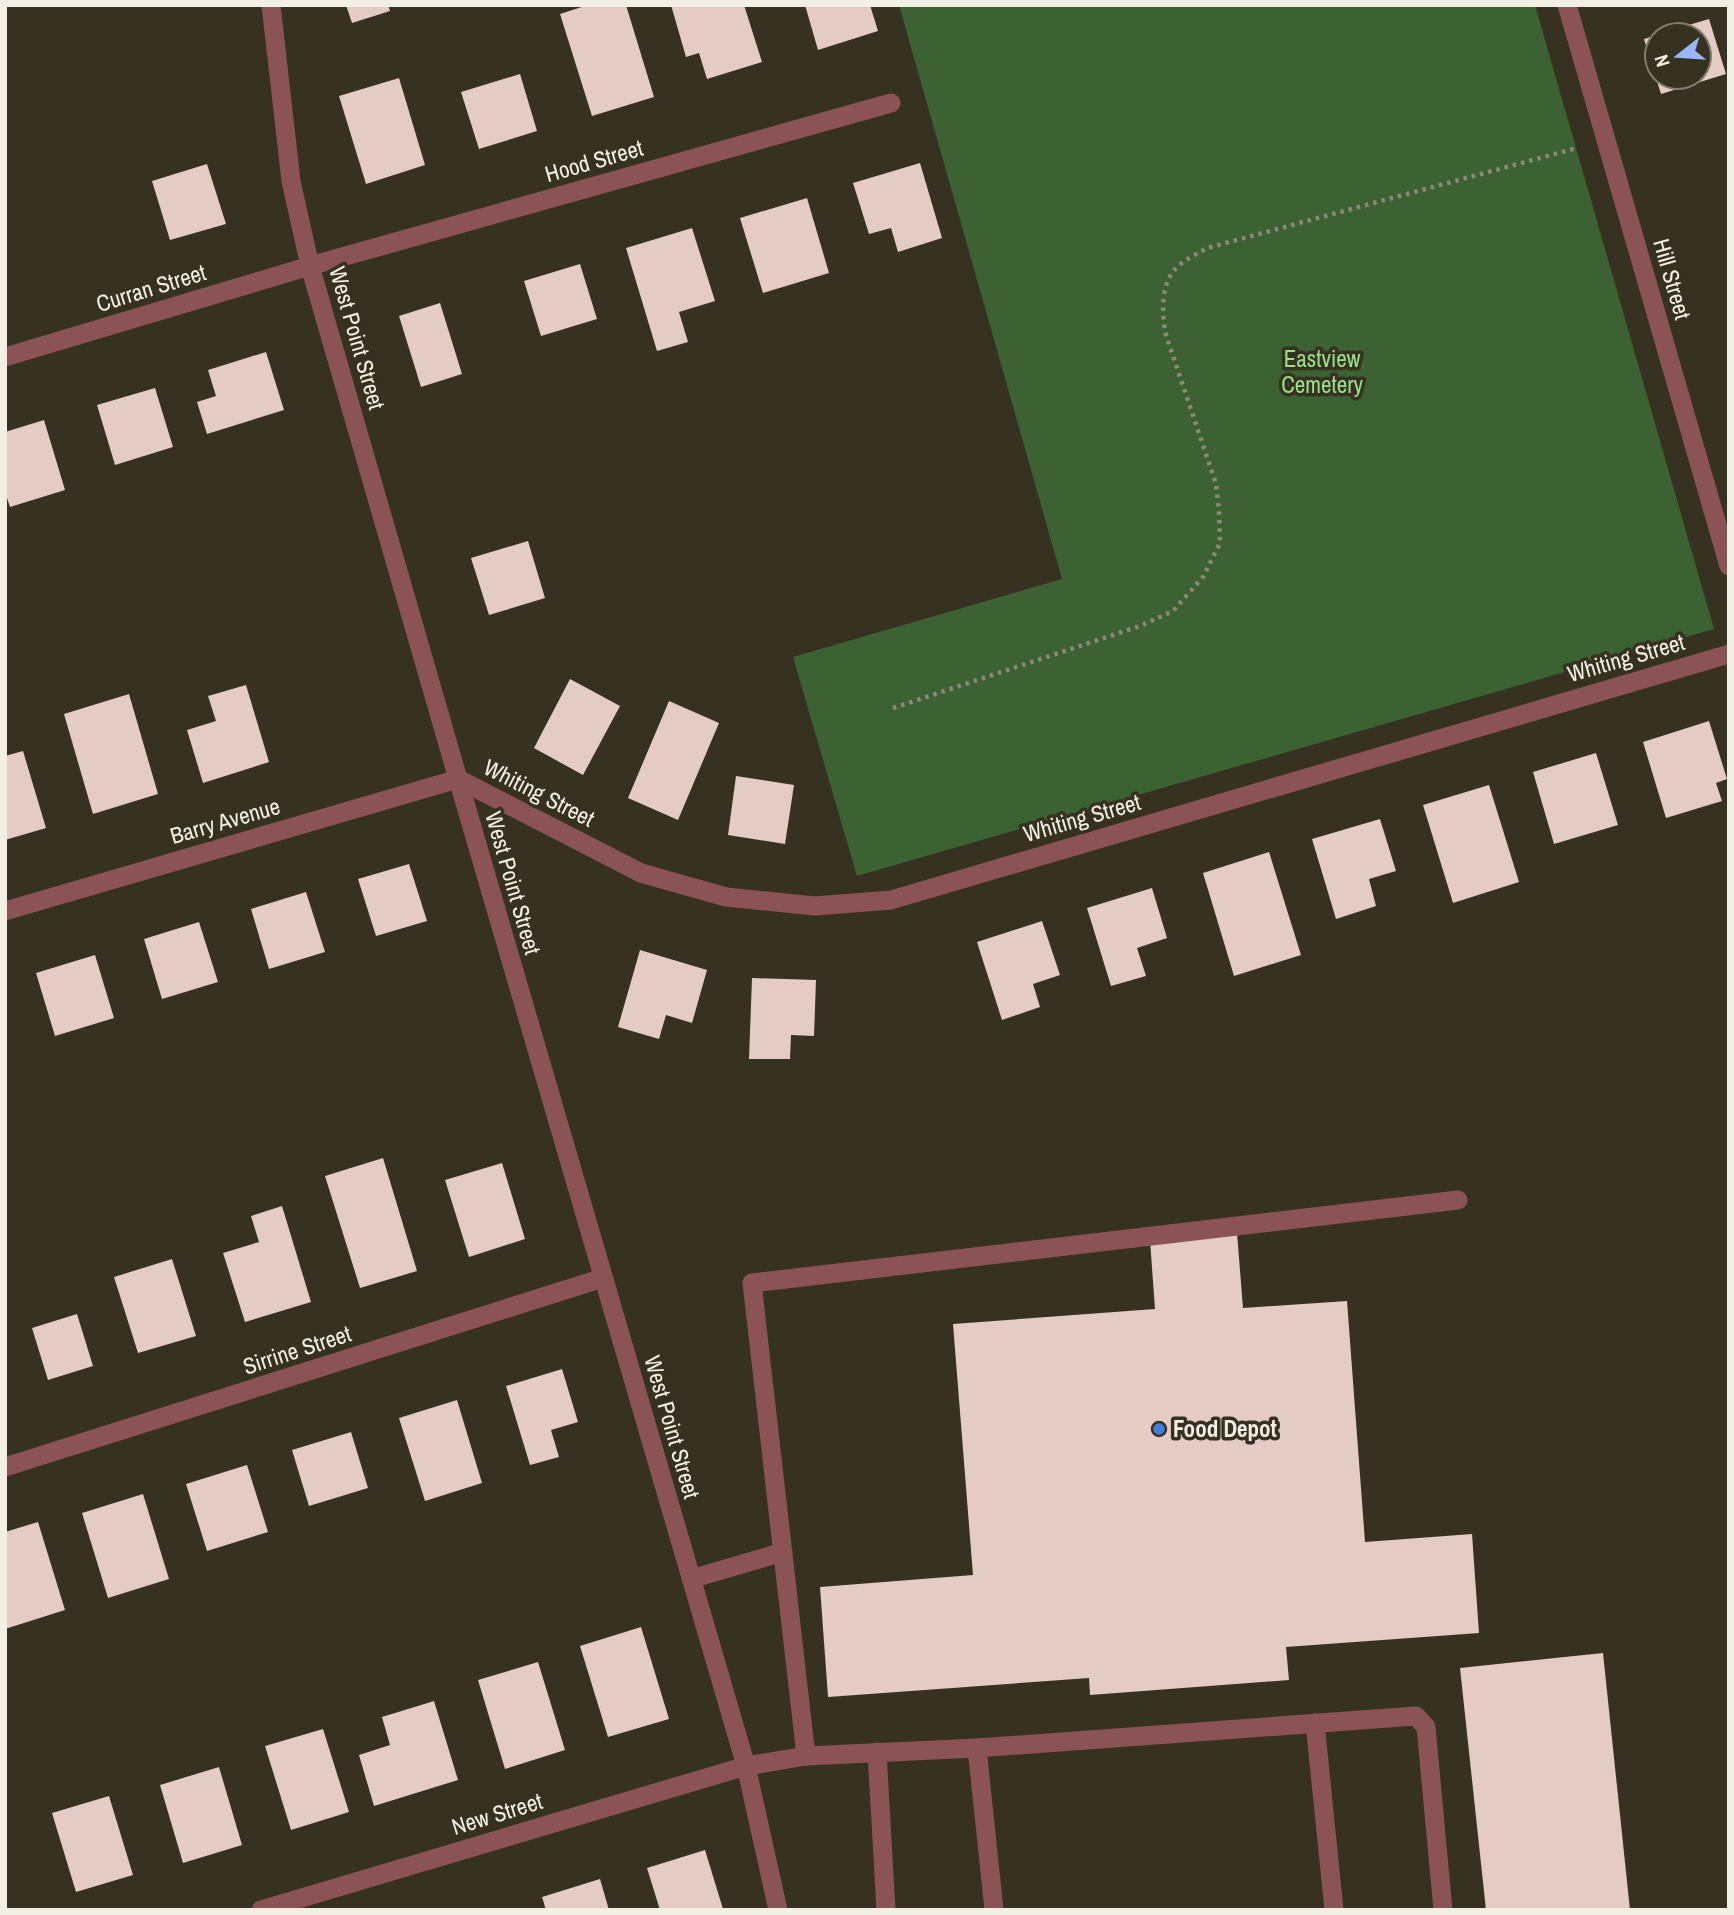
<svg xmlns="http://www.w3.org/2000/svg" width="1734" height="1915" font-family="'Archivo Narrow',sans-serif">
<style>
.green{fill:#3c6234}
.building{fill:#e4cbc5}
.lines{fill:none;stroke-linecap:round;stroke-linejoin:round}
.path{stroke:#8d897a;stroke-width:4.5;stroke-dasharray:3.5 5;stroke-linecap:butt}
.service{stroke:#8b5355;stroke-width:19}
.minor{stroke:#8b5355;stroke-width:19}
.shop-dot{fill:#3f7fe0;stroke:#363120;stroke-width:2.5}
.labels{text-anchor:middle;stroke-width:7;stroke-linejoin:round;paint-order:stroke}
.street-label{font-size:23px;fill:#f2efe4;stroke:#363120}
.park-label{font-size:23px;fill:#98e18a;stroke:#363120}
.poi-label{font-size:23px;font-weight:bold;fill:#f2efe4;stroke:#363120;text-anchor:start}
</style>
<rect width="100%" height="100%" fill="#363120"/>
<!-- green -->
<polygon class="green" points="899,5 1535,5 1714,629 857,876 793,657 1062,579"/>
<!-- building -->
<g class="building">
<polygon points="346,5 388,5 390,11 352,23"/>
<polygon points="588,5 626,5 654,97 592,116 560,14"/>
<polygon points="671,5 744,5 762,62 707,79 699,53 686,57"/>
<polygon points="805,5 870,5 878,31 818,50"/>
<polygon points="1709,19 1726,74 1661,94 1644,39 1657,35 1657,77 1699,77 1699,35 1658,34"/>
<polygon points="520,74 537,131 479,149 461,92"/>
<polygon points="399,78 425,165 366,184 339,96"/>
<polygon points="920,163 942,238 898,252 891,228 869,234 853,183"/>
<polygon points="207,164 226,224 170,240 152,181"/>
<polygon points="807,198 829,273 763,293 740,218"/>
<polygon points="692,228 715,301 679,312 688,342 657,351 626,248"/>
<polygon points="580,264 597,319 541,336 524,281"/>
<polygon points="440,303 462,374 421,387 399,316"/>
<polygon points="266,352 284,410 207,434 197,402 216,396 208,370"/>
<polygon points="155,388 173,447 115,465 97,405"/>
<polygon points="44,420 65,490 10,507 5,492 5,432"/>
<polygon points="528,541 545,598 489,615 471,558"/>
<polygon points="570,679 620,706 583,775 534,748"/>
<polygon points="246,685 269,762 203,783 187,730 216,721 208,696"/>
<polygon points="129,694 158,794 93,814 64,714"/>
<polygon points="669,701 719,723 678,820 628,798"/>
<polygon points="1709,721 1727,779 1716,783 1722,801 1666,818 1643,742"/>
<polygon points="23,751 46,828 5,840 5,756"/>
<polygon points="1596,753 1618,825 1554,844 1533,772"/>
<polygon points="736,776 794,785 785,844 728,835"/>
<polygon points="1489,785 1519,882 1453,903 1423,805"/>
<polygon points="1380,819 1396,871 1369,879 1376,906 1336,919 1312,839"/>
<polygon points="1269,852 1301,955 1234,976 1203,873"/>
<polygon points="409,864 427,921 376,936 358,879"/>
<polygon points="1152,888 1167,938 1137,948 1146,976 1111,986 1087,908"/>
<polygon points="306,892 325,952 269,969 251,909"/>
<polygon points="1042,921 1060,975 1033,984 1040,1007 1002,1020 977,942"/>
<polygon points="199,922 218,982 162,999 144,939"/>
<polygon points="640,950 707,970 692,1023 666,1015 659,1039 618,1027"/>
<polygon points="95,955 114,1018 55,1036 36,973"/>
<polygon points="752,978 816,980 814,1036 791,1035 790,1059 749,1059"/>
<polygon points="383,1158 417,1271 360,1288 325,1176"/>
<polygon points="502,1163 525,1239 469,1257 445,1180"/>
<polygon points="282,1206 311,1302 245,1322 223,1253 259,1242 251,1216"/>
<polygon points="1237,1233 1243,1308 1347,1301 1365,1542 1472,1534 1479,1633 1286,1647 1289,1680 1090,1695 1089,1678 828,1697 820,1587 973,1575 953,1324 1155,1309 1150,1240"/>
<polygon points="172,1259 196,1336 138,1353 114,1277"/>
<polygon points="77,1314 93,1366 48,1380 32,1328"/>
<polygon points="562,1369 578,1422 551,1430 559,1457 530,1465 506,1386"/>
<polygon points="457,1400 482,1483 425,1501 399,1418"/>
<polygon points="351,1432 368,1488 309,1506 292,1450"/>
<polygon points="247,1465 268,1532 207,1551 186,1484"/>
<polygon points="143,1494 169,1579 108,1598 82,1513"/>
<polygon points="38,1522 65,1610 5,1629 5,1532"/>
<polygon points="641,1627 669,1719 608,1737 580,1646"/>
<polygon points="1603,1653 1630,1910 1486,1910 1460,1668"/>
<polygon points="538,1662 565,1750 505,1769 478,1680"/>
<polygon points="434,1701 458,1780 374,1806 359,1755 390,1745 382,1717"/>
<polygon points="323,1729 349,1812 291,1830 265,1746"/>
<polygon points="219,1767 242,1845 183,1863 160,1785"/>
<polygon points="109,1796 133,1875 76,1892 52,1813"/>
<polygon points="705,1850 723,1909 660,1910 647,1868"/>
<polygon points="600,1879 609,1910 546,1910 542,1897"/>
</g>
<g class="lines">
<!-- path -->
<path class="path" d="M893,708L1140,626L1173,611L1203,577L1220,543L1219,511L1216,484L1165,332C1162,308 1160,279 1182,263C1190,257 1199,253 1207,248L1577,148"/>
<!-- service -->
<g class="service">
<polyline points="691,1579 783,1552"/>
<polyline points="1315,1723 1334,1910"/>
<polyline points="977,1748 994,1910"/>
<polyline points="877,1752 886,1910"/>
<polyline points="806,1756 752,1283 1458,1200"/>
<polyline points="778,1910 746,1766 806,1756 977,1748 1416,1716 1426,1727 1443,1910"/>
</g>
<!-- minor -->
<g class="minor">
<polyline points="1567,5 1729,566"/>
<polyline points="5,357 310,266 891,103"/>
<polyline points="5,911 458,779 641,873 726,897 815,906 891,900 1729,654"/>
<polyline points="5,1467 603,1278"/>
<polyline points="261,1910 746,1766 458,779 310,266 291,181 271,5"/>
</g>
</g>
<!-- markers -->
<circle class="shop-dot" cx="1159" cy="1429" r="7"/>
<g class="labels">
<!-- street labels -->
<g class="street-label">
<text transform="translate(594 161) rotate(-16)" y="8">Hood Street</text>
<text transform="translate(1672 279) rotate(74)" y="8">Hill Street</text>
<text transform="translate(151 288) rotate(-17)" y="8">Curran Street</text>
<text transform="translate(357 338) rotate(74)" y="8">West Point Street</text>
<text transform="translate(1626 658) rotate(-16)" y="8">Whiting Street</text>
<text transform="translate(539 793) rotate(27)" y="8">Whiting Street</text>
<text transform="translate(1082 818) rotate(-16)" y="8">Whiting Street</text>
<text transform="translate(225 821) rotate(-16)" y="8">Barry Avenue</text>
<text transform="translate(513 883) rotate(74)" y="8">West Point Street</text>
<text transform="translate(297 1350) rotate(-18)" y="8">Sirrine Street</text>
<text transform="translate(672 1427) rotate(74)" y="8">West Point Street</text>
<text transform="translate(497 1814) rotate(-17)" y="8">New Street</text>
</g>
<!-- park labels -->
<g class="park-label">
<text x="1322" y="367">Eastview<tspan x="1322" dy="26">Cemetery</tspan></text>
</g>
<!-- poi labels -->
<g class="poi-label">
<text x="1173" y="1437">Food Depot</text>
</g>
</g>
<!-- border -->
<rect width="1734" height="1915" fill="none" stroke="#f2efe4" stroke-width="14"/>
<!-- north arrow -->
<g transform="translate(1678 56) rotate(253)"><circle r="33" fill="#363120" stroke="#817d6e" stroke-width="2"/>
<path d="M0-5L12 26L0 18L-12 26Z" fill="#99b5fd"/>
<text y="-10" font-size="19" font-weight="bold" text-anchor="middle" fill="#f2efe4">N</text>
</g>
</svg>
